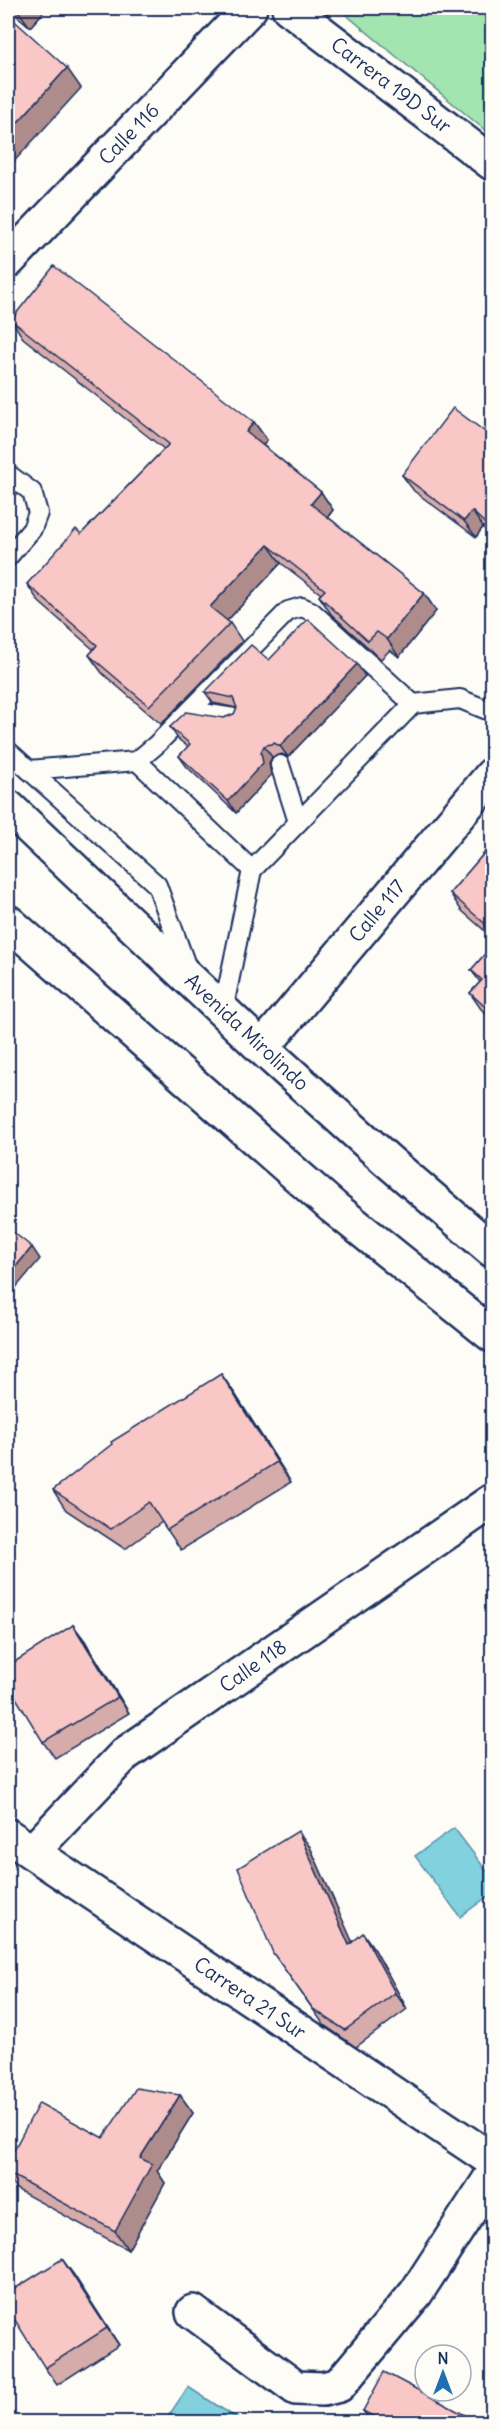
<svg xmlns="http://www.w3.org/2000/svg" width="500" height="2430" font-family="Delius,sans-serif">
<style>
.green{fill:#a2e5b0;stroke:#5e8a87;stroke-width:1.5}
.water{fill:#82d1df;stroke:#5990ab;stroke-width:1.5}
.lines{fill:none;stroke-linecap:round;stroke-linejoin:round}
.lane-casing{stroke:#1b2f5e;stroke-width:22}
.street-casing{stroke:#1b2f5e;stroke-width:38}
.primary-casing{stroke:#1b2f5e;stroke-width:38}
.lane{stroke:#fdfcf7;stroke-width:18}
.street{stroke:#fdfcf7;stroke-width:33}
.primary{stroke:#fdfcf7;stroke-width:33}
.wall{fill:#d6acaa;stroke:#1b2f5e;stroke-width:1.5}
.shaded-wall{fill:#ae8c8b;stroke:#1b2f5e;stroke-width:1.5}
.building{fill:#f9c8c6;stroke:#1b2f5e;stroke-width:1.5}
.labels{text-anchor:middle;stroke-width:4.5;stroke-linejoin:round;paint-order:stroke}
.street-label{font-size:20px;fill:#1b2f5e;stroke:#fdfcf7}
</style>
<rect width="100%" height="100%" fill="#fdfcf7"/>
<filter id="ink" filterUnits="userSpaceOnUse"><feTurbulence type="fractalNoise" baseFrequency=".0167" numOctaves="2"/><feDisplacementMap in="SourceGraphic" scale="12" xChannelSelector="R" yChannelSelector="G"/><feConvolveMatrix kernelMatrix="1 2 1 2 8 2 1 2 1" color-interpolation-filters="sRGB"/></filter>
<g filter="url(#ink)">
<!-- green -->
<polygon class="green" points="338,8 492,8 492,136"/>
<!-- water -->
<g class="water">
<polygon points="454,1828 492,1878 492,1893 460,1917 415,1856"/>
<polygon points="188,2387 243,2422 165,2421"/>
</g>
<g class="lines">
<defs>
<g id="lane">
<polyline points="8,474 32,492 38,513 32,529 8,557"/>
<polyline points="190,711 234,718"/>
<polyline points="8,751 157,885 187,968"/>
<polyline points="137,761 252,870"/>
<polyline points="280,765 298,822"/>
<polyline points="29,770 137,761 156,745 288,611 302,607 311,611 413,704"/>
<polyline points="223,1011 252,870 413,704 460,699 492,712"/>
</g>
<g id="street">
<polyline points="289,8 492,163"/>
<polyline points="8,261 250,8"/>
<polyline points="262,1048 492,775"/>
<polyline points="8,1836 492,2160"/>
<polyline points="32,1852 125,1754 492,1501"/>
<polyline points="193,2312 296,2388 323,2389 339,2385 416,2293 492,2176"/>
</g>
<g id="primary">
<polyline points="8,807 262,1048 388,1161 492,1250"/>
<polyline points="8,922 333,1207 492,1335"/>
</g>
</defs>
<!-- lane casing -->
<use href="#lane" class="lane-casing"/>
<!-- street casing -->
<use href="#street" class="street-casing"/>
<!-- primary casing -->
<use href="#primary" class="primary-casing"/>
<!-- lane -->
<use href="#lane" class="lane"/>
<!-- street -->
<use href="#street" class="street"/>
<!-- primary -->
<use href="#primary" class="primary"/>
</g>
<!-- wall -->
<g class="wall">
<polygon points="8,8 47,8 30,27"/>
<polygon points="11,320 254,422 267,440 263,445 321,492 333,510 328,517 424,593 436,611 399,657 390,650 381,659 331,614 319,596 321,594 281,563 227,621 230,623 242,641 161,724 102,673 89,655 94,650 39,602 27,584 81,534 164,449 23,338"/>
<polygon points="492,437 492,536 483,527 476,537 414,491 402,475"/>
<polygon points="269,660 365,676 288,757 282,754 272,757 269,763 271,775 236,813 187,767 179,756 188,747 178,739 170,727 224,718 234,714 237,708 213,703 205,692"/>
<polygon points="492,844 492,937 461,910 450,893"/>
<polygon points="492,946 492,1019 481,1009 470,993 480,982 471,970"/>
<polygon points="221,1374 235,1394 291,1482 181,1550 162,1522 125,1549 66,1510 53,1490"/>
<polygon points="73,1625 85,1641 129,1713 55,1758 43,1742"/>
<polygon points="310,1847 352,1942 375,1950 407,2009 356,2047 324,2025 273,1953"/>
<polygon points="180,2095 193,2113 157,2171 165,2183 128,2250 16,2189 8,2177 8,2161 103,2138"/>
<polygon points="62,2259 119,2345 57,2385 45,2368"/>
<polygon points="363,2411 478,2422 371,2422"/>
</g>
<!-- shaded-wall -->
<g class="shaded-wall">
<polygon points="21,8 47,8 30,27 18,11"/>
<polygon points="67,68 81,88 8,168 8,133"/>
<polygon points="254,422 267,440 259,450 246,432"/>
<polygon points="321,492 333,510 324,521 311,504"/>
<polygon points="472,511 483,527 476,537 464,521"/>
<polygon points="268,545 281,563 223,625 210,607"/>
<polygon points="424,593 436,611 399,657 387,639"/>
<polygon points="357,664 365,676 288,757 280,746"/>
<polygon points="264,746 272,757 269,763 271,775 236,813 228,801"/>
<polygon points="32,1247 40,1259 8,1297 8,1276"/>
<polygon points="221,1374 235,1394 291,1482 277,1462"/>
<polygon points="73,1625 85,1641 129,1713 118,1697"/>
<polygon points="298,1831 310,1847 361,1961 349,1945"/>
<polygon points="363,1933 375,1950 407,2009 395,1993"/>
<polygon points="180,2095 193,2113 157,2171 165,2183 128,2250 115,2231 140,2158"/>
<polygon points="62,2259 74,2275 119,2345 107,2328"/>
</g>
<!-- building -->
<g class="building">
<polygon points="8,15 67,68 8,133"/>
<polygon points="54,266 254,422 246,432 321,492 311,504 424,593 387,639 377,632 368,641 319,596 325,590 268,545 210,607 230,623 149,706 89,655 97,645 27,584 76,529 81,534 169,444 11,320"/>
<polygon points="453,408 492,437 492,530 472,511 464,521 402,475"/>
<polygon points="308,619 357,664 280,746 274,743 264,746 261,752 263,763 228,801 179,756 190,744 170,727 186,712 224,718 234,714 237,708 233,698 205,692 251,645 269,660"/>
<polygon points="492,844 492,928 491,929 450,893"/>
<polygon points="492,946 492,1013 470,993 482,980 471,970"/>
<polygon points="8,1228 32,1247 8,1276"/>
<polygon points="221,1374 277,1462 167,1530 149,1502 111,1529 53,1490 112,1444 111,1442"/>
<polygon points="73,1625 118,1697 43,1742 8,1685 8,1666"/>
<polygon points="298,1831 349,1945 363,1933 395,1993 345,2030 313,2009 273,1953 238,1868"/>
<polygon points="136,2088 180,2095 140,2158 152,2164 115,2231 8,2173 8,2161 39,2103 103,2138"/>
<polygon points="62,2259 107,2328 45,2368 8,2309 8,2293"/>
<polygon points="384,2372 478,2422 384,2422 363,2411"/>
</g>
</g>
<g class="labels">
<!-- street labels -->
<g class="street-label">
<text transform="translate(391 85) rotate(37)" y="7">Carrera 19D Sur</text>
<text transform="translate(129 134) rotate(-46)" y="7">Calle 116</text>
<text transform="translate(377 911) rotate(-50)" y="7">Calle 117</text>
<text transform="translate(247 1032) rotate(43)" y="7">Avenida Mirolindo</text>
<text transform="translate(253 1666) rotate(-35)" y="7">Calle 118</text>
<text transform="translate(250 1998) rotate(34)" y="7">Carrera 21 Sur</text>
</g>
</g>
<!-- margin -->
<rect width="500" height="2430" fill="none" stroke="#fdfcf7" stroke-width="30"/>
<rect x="15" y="15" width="470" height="2400" fill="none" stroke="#1b2f5e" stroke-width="2" filter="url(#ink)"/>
<!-- north arrow -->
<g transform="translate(443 2373)"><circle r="28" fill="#fdfcf7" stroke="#a3aaba" stroke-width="1.5"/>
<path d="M0-4.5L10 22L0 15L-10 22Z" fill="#1f6fb2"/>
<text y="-9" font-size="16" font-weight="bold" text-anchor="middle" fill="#1b2f5e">N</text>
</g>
</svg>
